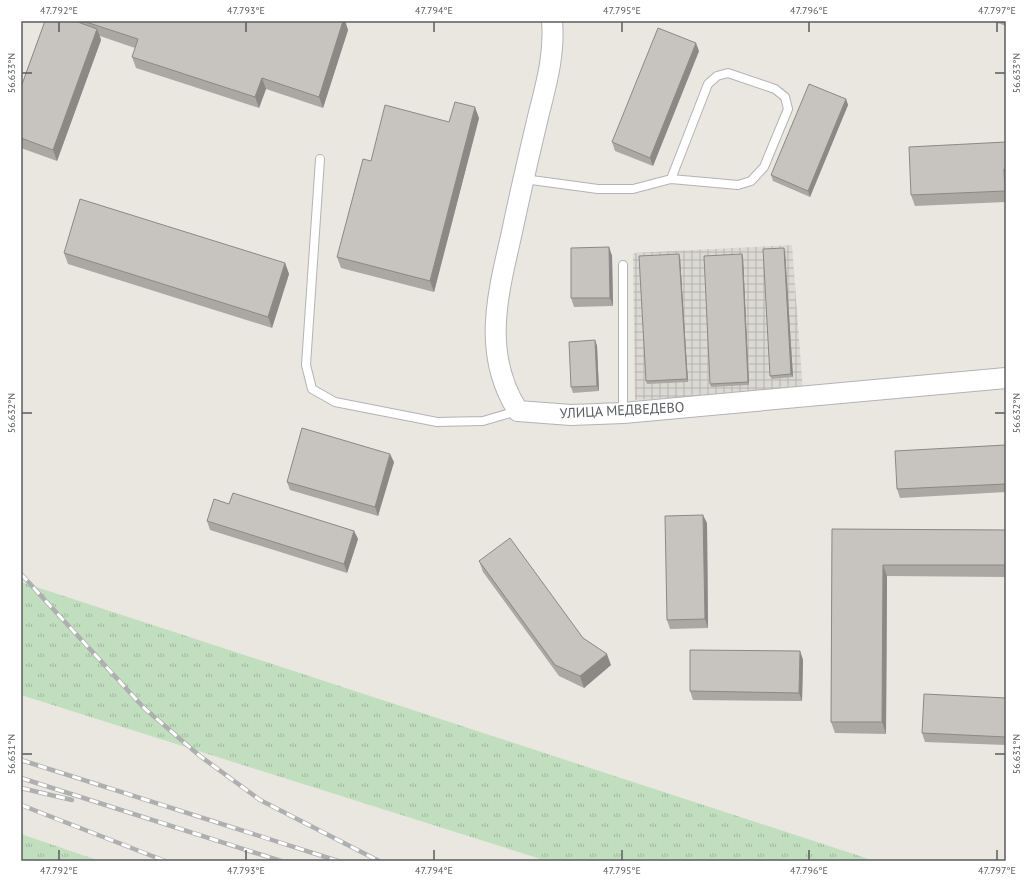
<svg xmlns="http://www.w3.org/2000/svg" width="1027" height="882" font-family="'PT Sans',sans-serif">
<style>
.industrial{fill:url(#industrial-grid)}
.park{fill:url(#park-tufts)}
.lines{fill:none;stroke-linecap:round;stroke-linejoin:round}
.service-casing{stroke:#b1b3b6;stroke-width:10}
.tertiary-casing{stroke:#b1b3b6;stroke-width:22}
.service{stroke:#fff;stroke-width:8}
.tertiary{stroke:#fff;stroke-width:20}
.rail-casing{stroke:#aeafaf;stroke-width:4.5}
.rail{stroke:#fff;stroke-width:3;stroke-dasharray:9;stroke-linecap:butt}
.wall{fill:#aba8a4}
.shaded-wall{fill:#8b8886}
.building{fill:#c7c3bf;stroke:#8b8886}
.ticks{fill:none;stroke:#595c5f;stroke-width:1.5}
.labels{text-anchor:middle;stroke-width:3;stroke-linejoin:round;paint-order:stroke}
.street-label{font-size:14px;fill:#595c5f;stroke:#fff}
.neatline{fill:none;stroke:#595c5f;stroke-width:1.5}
.ticks-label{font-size:10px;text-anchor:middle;fill:#595c5f}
</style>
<defs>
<pattern id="industrial-grid" width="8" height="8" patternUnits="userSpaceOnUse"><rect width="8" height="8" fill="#dbd9d4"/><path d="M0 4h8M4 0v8" fill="none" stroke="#b5b3af"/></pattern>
<pattern id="park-tufts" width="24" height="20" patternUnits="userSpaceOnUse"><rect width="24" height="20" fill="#c1dfbf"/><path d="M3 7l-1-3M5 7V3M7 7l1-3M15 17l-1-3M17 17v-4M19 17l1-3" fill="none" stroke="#a0b89e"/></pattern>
</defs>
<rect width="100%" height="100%" fill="#eae7e0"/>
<!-- industrial -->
<polygon class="industrial" points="792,245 803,391 635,400 633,253"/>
<!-- park -->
<g class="park">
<polygon points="21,582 875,861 547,861 21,695"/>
<polygon points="21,834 100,861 21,861"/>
</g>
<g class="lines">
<defs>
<g id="service">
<polyline points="320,159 306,365 312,389 335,402 437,422 483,421 517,411"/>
<polyline points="524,179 598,189 633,189 671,179 708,84 717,76 728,73 775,89 785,97 788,109 764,167 751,181 738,185 671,179"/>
<polyline points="623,265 623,412"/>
</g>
<path id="tertiary" d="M552,21C555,54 546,85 538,117C529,155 520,193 512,232C498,294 481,353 518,411L571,415L623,413L1006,378"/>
</defs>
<!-- service casing -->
<use href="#service" class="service-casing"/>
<!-- tertiary casing -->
<use href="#tertiary" class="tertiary-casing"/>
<!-- service -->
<use href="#service" class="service"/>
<!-- tertiary -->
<use href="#tertiary" class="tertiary"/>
<defs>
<g id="rail">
<polyline points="21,574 144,708 200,756 260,800 379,861"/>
<polyline points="21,760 338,861"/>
<polyline points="21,778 281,861"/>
<polyline points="21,788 72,800"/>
<polyline points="21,805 165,861"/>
</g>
</defs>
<!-- rail casing -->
<use href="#rail" class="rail-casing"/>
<!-- rail -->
<use href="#rail" class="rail"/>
</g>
<!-- wall -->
<g class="wall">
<polygon points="45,21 345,21 348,30 323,108 266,89 259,108 136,68 132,57 135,48 100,36 101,40 57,161 21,148 21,87"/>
<polygon points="992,21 1006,21 1006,26"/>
<polygon points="699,51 653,166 615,151 612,142"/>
<polygon points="846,99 848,105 810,197 773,181 771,175"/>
<polygon points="479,118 434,292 341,268 337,257 371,161 449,122"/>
<polygon points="1006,142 1006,202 915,206 911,195"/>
<polygon points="609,247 612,256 613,306 574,307 571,298"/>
<polygon points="785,251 793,377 772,379 770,376"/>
<polygon points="64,253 285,263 289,274 272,328 68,264"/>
<polygon points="742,254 743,257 749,385 711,387 710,384"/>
<polygon points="680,257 688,382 647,384 646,381"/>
<polygon points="595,340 597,346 599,391 573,393 571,387"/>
<polygon points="1006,445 1006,492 900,498 897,489"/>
<polygon points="394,462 378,516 290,490 287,482"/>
<polygon points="229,504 354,531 358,539 347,573 210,530 207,521"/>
<polygon points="707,523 708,628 670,629 667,620"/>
<polygon points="832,529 1006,530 1006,577 887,576 886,734 835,733 831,722"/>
<polygon points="479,561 583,638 611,665 584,688 559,676 483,572"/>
<polygon points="800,651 803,660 802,701 693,700 690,691"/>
<polygon points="1006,698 1006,745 925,742 922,733"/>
</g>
<!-- shaded-wall -->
<g class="shaded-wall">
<polygon points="343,21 345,21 348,30 323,108 319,97"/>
<polygon points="97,29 101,40 57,161 53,150"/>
<polygon points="696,43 699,51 653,166 650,158"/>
<polygon points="262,78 266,89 259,108 255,97"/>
<polygon points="846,99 848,105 810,197 808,191"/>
<polygon points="475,107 479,118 434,292 430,281"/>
<polygon points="1004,169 1006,176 1006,194 1005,191"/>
<polygon points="609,247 612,256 613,306 610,298"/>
<polygon points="784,248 785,251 793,377 791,374"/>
<polygon points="679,254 680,257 688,382 687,379"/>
<polygon points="742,254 743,257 749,385 748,382"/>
<polygon points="285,263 289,274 272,328 268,317"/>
<polygon points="595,340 597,346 599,391 597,386"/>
<polygon points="390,454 394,462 378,516 375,507"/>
<polygon points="703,515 707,523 708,628 705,619"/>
<polygon points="354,531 358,539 347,573 344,564"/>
<polygon points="883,565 887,576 886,734 882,722"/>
<polygon points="800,651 803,660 802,701 799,693"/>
<polygon points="607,654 611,665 584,688 580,676"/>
</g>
<!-- building -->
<g class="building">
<polygon points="45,21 75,21 97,29 53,150 21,138 21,87"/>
<polygon points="83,21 343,21 319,97 262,78 255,97 132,57 138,39"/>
<polygon points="999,21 1006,21 1006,24"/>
<polygon points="658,28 696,43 650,158 612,142"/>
<polygon points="809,84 846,99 808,191 771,175"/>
<polygon points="455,102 475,107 430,281 337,257 363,159 371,161 385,105 449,122"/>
<polygon points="1006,142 1006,169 1004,169 1005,191 911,195 909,147"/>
<polygon points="80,199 285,263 268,317 64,253"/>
<polygon points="609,247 610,298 571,298 571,248"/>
<polygon points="784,248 791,374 770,376 763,249"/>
<polygon points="679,254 687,379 646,381 639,256"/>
<polygon points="742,254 748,382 710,384 704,256"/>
<polygon points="595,340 597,386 571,387 569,342"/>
<polygon points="302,428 390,454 375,507 287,482"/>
<polygon points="1006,445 1006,484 897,489 895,451"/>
<polygon points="233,493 354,531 344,564 207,521 214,499 229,504"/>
<polygon points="703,515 705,619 667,620 665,516"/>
<polygon points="832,529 1006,530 1006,565 883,565 882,722 831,722"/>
<polygon points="510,538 583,638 607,654 580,676 555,665 479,561"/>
<polygon points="690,650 800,651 799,693 690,691"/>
<polygon points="924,694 1006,698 1006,737 922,733"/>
</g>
<!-- ticks -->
<path class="ticks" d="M59,22V32M246,22V32M434,22V32M622,22V32M809,22V32M997,22V32M22,73H32M995,73H1005M22,413H32M995,413H1005M22,754H32M995,754H1005M59,850V860M246,850V860M434,850V860M622,850V860M809,850V860M997,850V860"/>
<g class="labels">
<!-- street labels -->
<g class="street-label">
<text transform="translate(622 410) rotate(-3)" y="5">УЛИЦА МЕДВЕДЕВО</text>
</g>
</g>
<!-- border -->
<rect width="1027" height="882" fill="none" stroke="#ffffff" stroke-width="44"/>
<rect x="22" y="22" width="983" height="838" class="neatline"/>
<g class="ticks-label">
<text x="59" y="14">47.792°E</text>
<text x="246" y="14">47.793°E</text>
<text x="434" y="14">47.794°E</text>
<text x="622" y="14">47.795°E</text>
<text x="809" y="14">47.796°E</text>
<text x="997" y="14">47.797°E</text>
<text transform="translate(11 73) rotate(-90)" y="4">56.633°N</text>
<text transform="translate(1016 73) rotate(-90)" y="4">56.633°N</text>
<text transform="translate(11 413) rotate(-90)" y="4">56.632°N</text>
<text transform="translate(1016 413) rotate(-90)" y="4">56.632°N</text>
<text transform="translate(11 754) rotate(-90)" y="4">56.631°N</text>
<text transform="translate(1016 754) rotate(-90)" y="4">56.631°N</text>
<text x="59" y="874">47.792°E</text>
<text x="246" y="874">47.793°E</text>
<text x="434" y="874">47.794°E</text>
<text x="622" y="874">47.795°E</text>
<text x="809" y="874">47.796°E</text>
<text x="997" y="874">47.797°E</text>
</g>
</svg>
